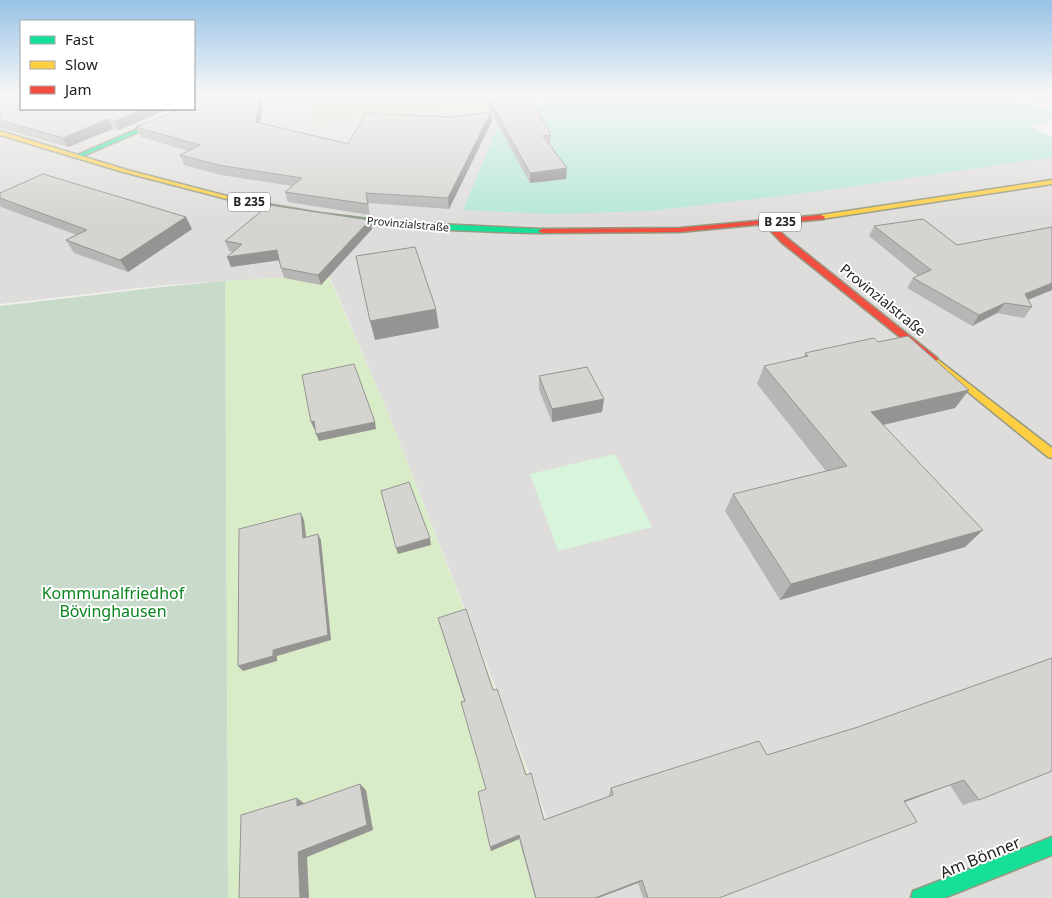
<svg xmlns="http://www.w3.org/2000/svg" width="1052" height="898" font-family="'Noto Sans',sans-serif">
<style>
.residential{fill:#dedddb}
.grass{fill:#d9ecc8}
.forest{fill:#c7debf}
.cemetery{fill:#c8dbca}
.park{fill:#d8f5db}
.pitch{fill:#b5e7d6}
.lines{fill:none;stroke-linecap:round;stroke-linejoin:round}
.fast-casing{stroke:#969a81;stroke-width:3}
.slow-casing{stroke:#969a81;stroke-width:3}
.jam-casing{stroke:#969a81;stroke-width:3}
.fast{fill:#16e098;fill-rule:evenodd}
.slow{fill:#ffcf43;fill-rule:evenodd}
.jam{fill:#f24e42;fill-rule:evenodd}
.wall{fill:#b8b6b4}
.shaded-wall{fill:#969492}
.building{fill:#d6d4d1;stroke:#969492}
.labels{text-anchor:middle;stroke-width:4;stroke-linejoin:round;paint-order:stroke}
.far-street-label{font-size:11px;fill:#212121;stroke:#fff}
.shield{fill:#fff;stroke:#646464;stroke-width:1}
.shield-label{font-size:12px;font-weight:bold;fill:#212121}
.street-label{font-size:14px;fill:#212121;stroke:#fff}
.near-park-label{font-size:16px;fill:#0a841e;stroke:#fff}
.near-street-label{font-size:16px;fill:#212121;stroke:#fff}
</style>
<rect width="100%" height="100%" fill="#efeeea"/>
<!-- residential -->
<polygon class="residential" points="0,94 21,109 194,109 194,94 306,94 315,122 506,106 1052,157 1052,898 578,898 387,410 329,275 165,285 0,304"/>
<!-- grass -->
<polygon class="grass" points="328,275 387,410 576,898 228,898 225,281"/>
<!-- forest -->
<polygon class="forest" points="306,94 629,94 315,122"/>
<!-- cemetery -->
<polygon class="cemetery" points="225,281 228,898 0,898 0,306 162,287"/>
<!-- park -->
<polygon class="park" points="615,454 652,527 558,551 530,474"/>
<!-- pitch -->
<polygon class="pitch" points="629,94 1004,94 1052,110 1052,121 1028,126 1052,137 1052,157 821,191 650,211 550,214 463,210 506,106"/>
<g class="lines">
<defs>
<g id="fast">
<polygon points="178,109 184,109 176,116 78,158 73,157 172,114"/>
<path d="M243,200L319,213L393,222L542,229L546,231L542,233C442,231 341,226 243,204Z"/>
<polygon points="1052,837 1052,855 944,898 911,898 913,891"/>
</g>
<g id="slow">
<polygon points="0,131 127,170 250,202 246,204 123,172 0,135"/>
<polygon points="1052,180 1052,184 821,219 817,217 821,215"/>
<polygon points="933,356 1052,448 1052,458 1048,457 930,361 928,359 930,357"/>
</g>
<polygon id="jam" points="821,215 825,217 824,219 772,224 787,238 936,357 938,359 936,361 930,361 781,242 764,224 680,232 542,233 538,231 542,229 680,228"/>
</defs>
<!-- fast casing -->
<use href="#fast" class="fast-casing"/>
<!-- slow casing -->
<use href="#slow" class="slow-casing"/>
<!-- jam casing -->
<use href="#jam" class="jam-casing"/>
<!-- fast -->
<use href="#fast" class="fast"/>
<!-- slow -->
<use href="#slow" class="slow"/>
<!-- jam -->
<use href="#jam" class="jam"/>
</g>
<!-- wall -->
<g class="wall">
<polygon points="0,94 169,109 119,130 113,129 68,147 0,128"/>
<polygon points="264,94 260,123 348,144 451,117 491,112 481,94 513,94 522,106 551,135 550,145 567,168 566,179 530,183 491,112 492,121 449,209 368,203 370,215 288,202 285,192 292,186 221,175 184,165 180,155 189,151 141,137 136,127 176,111"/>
<polygon points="1017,94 1052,94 1052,106"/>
<polygon points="0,193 192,229 128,272 74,253 66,240 77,235 1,207 0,205"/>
<polygon points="874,226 957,245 1052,290 1028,300 1032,307 1024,318 997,313 972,326 907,288 913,278 918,276 869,236"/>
<polygon points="372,229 321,285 284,278 281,268 279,260 231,267 233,252 229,251 225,241"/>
<polygon points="805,353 955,408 884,425 965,547 780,600 725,511 733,494 826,471 757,384 764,366 803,358"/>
<polygon points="539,376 604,399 602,412 552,422 539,390"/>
<polygon points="438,618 493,690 544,820 609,796 609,794 611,788 767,755 858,727 1052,658 979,800 963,805 950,785 905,802 719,898 643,898 638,883 598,898 535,898 519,839 491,851 490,847 486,790 464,701"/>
</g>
<!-- shaded-wall -->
<g class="shaded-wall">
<polygon points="260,94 264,94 259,131 256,122"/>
<polygon points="144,109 169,109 119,130 115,121"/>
<polygon points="491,112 492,121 449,209 448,198"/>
<polygon points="108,119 113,129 68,147 63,138"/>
<polygon points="567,168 566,179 530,183 530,173"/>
<polygon points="186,217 192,229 128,272 120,260"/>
<polygon points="370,220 372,229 321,285 318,275"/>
<polygon points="277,250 281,260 231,267 227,257"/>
<polygon points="1052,283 1052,290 1017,304 1025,294"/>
<polygon points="1005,303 997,313 972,326 979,315"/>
<polygon points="436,309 439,328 375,340 370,321"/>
<polygon points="969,390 955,408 860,430 871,412"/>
<polygon points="604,399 602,412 552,422 552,409"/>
<polygon points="314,421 317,428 314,429 311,422"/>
<polygon points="375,422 376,429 319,441 316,434"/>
<polygon points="301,513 304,520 307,544 303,538"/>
<polygon points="983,530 965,547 780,600 791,584"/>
<polygon points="318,534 321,540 331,640 277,656 277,661 243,671 238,666"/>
<polygon points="430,538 431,545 398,554 396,548"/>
<polygon points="964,780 950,785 892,807 904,801"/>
<polygon points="360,784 366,790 373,830 307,857 309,898 300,898 298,852"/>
<polygon points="297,798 305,804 297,806"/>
<polygon points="519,835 519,839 491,851 490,847"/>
<polygon points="642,880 638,883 598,898 595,898"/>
</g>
<!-- building -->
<g class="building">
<polygon points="0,94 21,94 21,109 144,109 115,121 108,119 63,138 0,120"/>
<polygon points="194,94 260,94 256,122 348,144 366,113 451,117 491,112 448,198 366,193 368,204 285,192 302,178 218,165 180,155 200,145 136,127 176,111 178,109 194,109"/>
<polygon points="486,94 513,94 522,106 534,105 551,135 543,136 567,168 530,173"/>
<polygon points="43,174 186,217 120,260 66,240 87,230 0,198 0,193"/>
<polygon points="269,205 370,220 318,275 281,268 277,250 227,257 242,244 225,241"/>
<polygon points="923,219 957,245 1052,227 1052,283 1025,294 1032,307 1005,303 979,315 913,278 931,270 874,226"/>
<polygon points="415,247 436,309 370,321 356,256"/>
<polygon points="908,336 969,390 871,412 983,530 791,584 733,494 847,466 764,366 808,356 805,353 874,338 878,342"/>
<polygon points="354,364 375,422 316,434 314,421 311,422 302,375"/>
<polygon points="587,367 604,399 552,409 539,376"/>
<polygon points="409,482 430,538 396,548 381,491"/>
<polygon points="301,513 303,538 318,534 328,635 273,650 273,656 238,666 239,529"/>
<polygon points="466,609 493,690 497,689 526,775 531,773 544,820 613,795 611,788 759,741 767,755 858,727 1052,658 1052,771 979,800 964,780 904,801 917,822 719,898 648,898 642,880 595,898 536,898 519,835 490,847 478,792 486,789 461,702 465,701 438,618"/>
<polygon points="360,784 367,825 298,852 300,898 239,898 241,815 297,798 297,806"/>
</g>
<!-- sky -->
<linearGradient id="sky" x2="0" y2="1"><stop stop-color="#97c2e6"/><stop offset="0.43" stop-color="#f8f7f6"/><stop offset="1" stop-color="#f8f7f6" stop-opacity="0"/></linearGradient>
<rect width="1052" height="220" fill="url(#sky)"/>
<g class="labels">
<!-- far-street labels -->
<g class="far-street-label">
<text transform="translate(408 224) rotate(5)" y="4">Provinzialstraße</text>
</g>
<!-- shield labels -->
<g class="shield">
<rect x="228" y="192.5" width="42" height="19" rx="4"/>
<rect x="759" y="212.5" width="42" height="19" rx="4"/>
</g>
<g class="shield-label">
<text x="249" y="206">B 235</text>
<text x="780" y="226">B 235</text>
</g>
<!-- street labels -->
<g class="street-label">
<text transform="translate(883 300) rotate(39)" y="5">Provinzialstraße</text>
</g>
<!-- near-park labels -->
<g class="near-park-label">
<text x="113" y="599">Kommunalfriedhof<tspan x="113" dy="18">Bövinghausen</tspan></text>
</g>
<!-- near-street labels -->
<g class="near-street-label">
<text transform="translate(980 857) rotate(-22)" y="6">Am Bönner</text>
</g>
</g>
<!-- legend -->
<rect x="20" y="20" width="175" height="90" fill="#ffffff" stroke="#a6a6a6"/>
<rect x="30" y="36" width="25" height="8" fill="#16e098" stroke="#a6a6a6"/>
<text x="65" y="45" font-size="15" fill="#212121">Fast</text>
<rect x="30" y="61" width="25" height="8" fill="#ffcf43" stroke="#a6a6a6"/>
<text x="65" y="70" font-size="15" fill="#212121">Slow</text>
<rect x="30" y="86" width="25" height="8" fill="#f24e42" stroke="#a6a6a6"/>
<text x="65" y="95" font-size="15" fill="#212121">Jam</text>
</svg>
